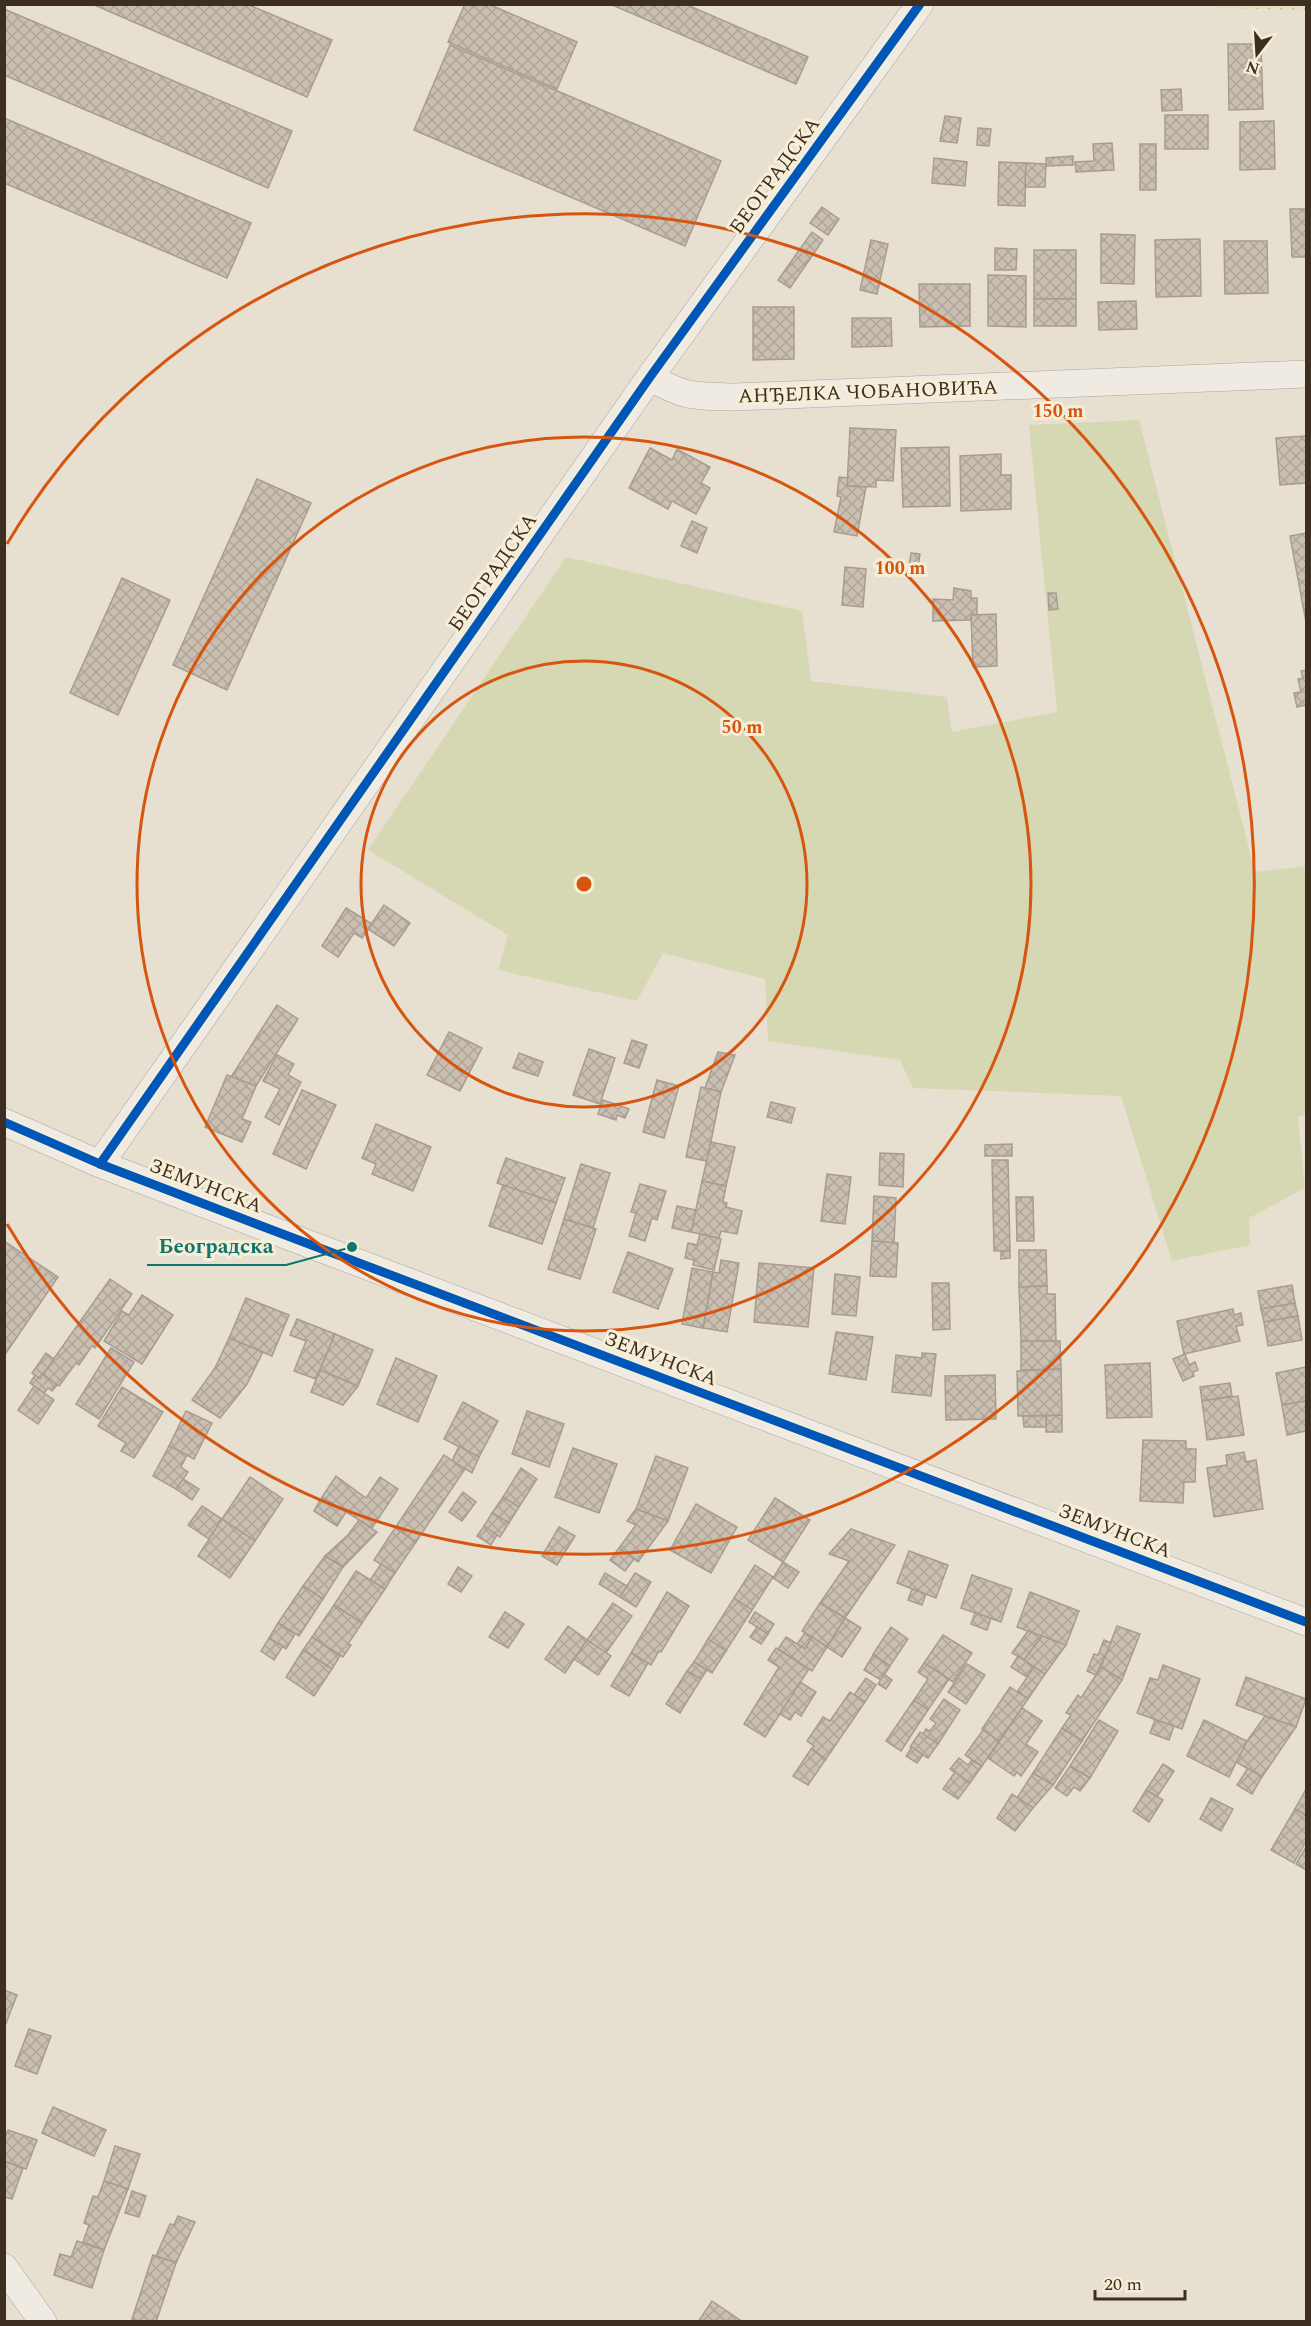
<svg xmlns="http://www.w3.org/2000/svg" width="1311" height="2326" font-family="Spectral,serif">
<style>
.farmland{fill:url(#farmland-dots)}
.green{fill:#d6d7b3}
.building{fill:url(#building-cross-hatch);stroke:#a89c90;stroke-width:1.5}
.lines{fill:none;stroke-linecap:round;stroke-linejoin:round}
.minor-casing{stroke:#ada599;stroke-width:28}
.minor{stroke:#efebe3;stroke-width:27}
.cycleway-casing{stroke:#f7eed8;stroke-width:13}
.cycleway{stroke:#0057b8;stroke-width:9}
.ring{fill:none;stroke:#d7550e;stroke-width:3}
.labels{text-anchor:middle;stroke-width:6;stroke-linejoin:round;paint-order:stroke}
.street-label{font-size:20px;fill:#3d2e20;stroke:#f7eed8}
.centre{fill:#d7550e;stroke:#f7eed8;stroke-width:3}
.ring-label{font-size:18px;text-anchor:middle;font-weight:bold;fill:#d7550e;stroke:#f7eed8;stroke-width:6;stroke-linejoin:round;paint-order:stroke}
.leader{fill:none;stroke:#0f766e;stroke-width:2}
.callout-dot{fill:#0f766e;stroke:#f7eed8;stroke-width:2}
.callout-label{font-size:21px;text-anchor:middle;font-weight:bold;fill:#0f766e;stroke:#f7eed8;stroke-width:6;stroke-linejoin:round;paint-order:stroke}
</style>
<defs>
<pattern id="farmland-dots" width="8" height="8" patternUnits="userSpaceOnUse" patternTransform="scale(1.5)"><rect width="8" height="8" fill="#e6dfc2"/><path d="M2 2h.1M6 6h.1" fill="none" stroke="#c6c0a6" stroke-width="1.8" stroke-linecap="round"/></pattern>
<pattern id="building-cross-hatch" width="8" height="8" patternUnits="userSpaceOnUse" patternTransform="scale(1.5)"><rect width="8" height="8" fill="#cbbfb2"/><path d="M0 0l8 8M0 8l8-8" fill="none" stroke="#afa499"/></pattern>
</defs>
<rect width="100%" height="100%" fill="#e7e0d1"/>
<!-- farmland -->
<polygon class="farmland" points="1219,5 1306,5 1306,10 1219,8"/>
<!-- green -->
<polygon class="green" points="1139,420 1255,872 1306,866 1306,1114 1298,1117 1305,1188 1249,1218 1250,1245 1172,1261 1121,1096 913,1088 900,1060 768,1041 765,979 663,953 637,1001 498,970 508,935 368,850 566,557 802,611 811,681 947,697 952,732 1057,712 1029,425"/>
<!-- building -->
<g class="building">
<polygon points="92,4 247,4 332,40 307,97"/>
<polygon points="465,4 488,4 577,42 557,89 448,42"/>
<polygon points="610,4 685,4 808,57 796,84"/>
<polygon points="4,9 292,131 268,188 4,75"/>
<polygon points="1228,44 1261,44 1263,109 1229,110"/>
<polygon points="450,45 721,161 685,246 414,130"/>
<polygon points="1181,89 1182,110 1162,111 1161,90"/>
<rect x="1165" y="115" width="43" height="34"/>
<polygon points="945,116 961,118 957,143 940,141"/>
<polygon points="4,118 251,223 227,278 4,183"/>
<polygon points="1274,121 1275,169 1240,170 1240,122"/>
<polygon points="978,128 991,129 989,146 977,145"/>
<polygon points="1112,143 1114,170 1076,172 1075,162 1094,161 1093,144"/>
<rect x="1140" y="144" width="16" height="46"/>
<polygon points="1073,156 1073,165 1046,166 1046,158"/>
<polygon points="934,158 967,162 965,186 932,183"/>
<polygon points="999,162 1026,163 1025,206 998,205"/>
<polygon points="1026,163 1046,164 1045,187 1025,187"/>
<polygon points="822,207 839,219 828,235 810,223"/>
<polygon points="1290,209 1306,209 1306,257 1292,257"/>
<polygon points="812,232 823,240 790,288 778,280"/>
<polygon points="1101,234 1135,235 1134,284 1101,283"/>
<polygon points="1200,239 1201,296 1156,297 1155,240"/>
<polygon points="871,240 888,244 877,294 860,290"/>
<polygon points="1224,241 1267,241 1268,293 1225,294"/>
<polygon points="995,248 1017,249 1016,270 995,270"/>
<rect x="1034" y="250" width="42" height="49"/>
<polygon points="988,275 1026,276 1026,327 988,326"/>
<polygon points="919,284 970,284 970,326 920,327"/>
<rect x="1034" y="299" width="42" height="27"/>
<polygon points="1136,301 1137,329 1099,330 1098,302"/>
<polygon points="753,307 794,307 794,359 753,360"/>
<polygon points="852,318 891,318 892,346 852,347"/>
<polygon points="850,428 896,430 893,481 876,480 876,487 847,486"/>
<polygon points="1306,436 1306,483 1280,485 1276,438"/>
<polygon points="949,447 950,506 903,507 901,448"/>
<polygon points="650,448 672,460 677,449 710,467 701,483 710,488 696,514 672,501 668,509 629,488"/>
<polygon points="1001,454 1001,475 1011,475 1011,509 961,511 960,456"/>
<polygon points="839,477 848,478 847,486 866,487 857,536 834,532 841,497 837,496"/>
<polygon points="257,479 311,503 227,690 173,665"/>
<polygon points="692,521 707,528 697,553 681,546"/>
<polygon points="1306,533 1306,622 1290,536"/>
<polygon points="911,553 920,554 917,575 908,574"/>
<polygon points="845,567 866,569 863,607 842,605"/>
<polygon points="122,578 170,600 118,715 70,693"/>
<polygon points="954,588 971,591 971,598 977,598 977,615 971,615 971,620 933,621 933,599 953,600"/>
<polygon points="1048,593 1056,593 1058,609 1049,610"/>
<polygon points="996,614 997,666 973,667 971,615"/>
<polygon points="1306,670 1306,705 1297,707 1294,693 1301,692 1298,679 1303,678 1301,671"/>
<polygon points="384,905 410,923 394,946 368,929"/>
<polygon points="346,908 372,924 362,938 354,933 338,957 322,946"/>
<polygon points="277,1005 298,1019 256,1086 231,1077"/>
<polygon points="449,1032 482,1048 460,1091 427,1075"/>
<polygon points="632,1040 647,1045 639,1068 624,1063"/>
<polygon points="589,1049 615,1058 600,1104 573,1095"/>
<polygon points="718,1052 735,1055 721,1092 705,1088"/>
<polygon points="519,1053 543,1062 538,1076 513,1068"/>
<polygon points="277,1055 294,1064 288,1075 301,1082 279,1125 265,1117 280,1089 263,1081"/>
<polygon points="227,1075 256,1086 242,1119 251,1122 242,1142 205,1127"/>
<polygon points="657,1080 679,1086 664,1138 643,1132"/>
<polygon points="701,1087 721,1092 707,1161 686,1157"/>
<polygon points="302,1090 336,1105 306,1169 273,1154"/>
<polygon points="603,1100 629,1109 625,1118 617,1115 616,1120 598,1114"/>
<polygon points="771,1102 795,1108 791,1123 767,1117"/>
<polygon points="376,1124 431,1147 413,1191 372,1174 376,1164 362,1158"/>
<polygon points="711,1142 735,1147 726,1186 702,1181"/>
<polygon points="1012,1144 1012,1156 985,1156 985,1145"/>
<polygon points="880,1153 904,1154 903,1187 879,1185"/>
<polygon points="506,1158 565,1178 556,1203 497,1183"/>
<polygon points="992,1160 1008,1160 1010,1251 994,1251"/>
<polygon points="581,1164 610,1173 593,1228 564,1219"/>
<polygon points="827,1174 851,1177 845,1224 821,1221"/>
<polygon points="702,1181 726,1186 723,1202 727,1203 726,1207 742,1211 737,1234 721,1231 719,1238 691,1232"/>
<polygon points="640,1184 666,1191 657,1220 652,1218 645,1241 629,1236 636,1213 631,1212"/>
<polygon points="503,1185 556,1203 542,1244 489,1226"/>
<polygon points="874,1196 896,1198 894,1243 872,1241"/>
<polygon points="1016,1197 1033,1197 1034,1241 1017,1241"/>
<polygon points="677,1206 696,1210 691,1232 672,1228"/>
<polygon points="564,1219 596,1229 580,1279 548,1269"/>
<polygon points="700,1234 721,1239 714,1270 693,1265 694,1260 685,1258 688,1243 697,1245"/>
<polygon points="4,1241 58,1277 4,1356"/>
<polygon points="872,1241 898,1243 896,1277 870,1276"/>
<polygon points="1019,1250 1046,1250 1047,1286 1019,1287"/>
<polygon points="1001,1251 1010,1251 1010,1258 1001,1259"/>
<polygon points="628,1252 673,1269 658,1309 613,1292"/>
<polygon points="721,1260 739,1263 727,1332 703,1328 713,1272 719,1273"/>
<polygon points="759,1263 814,1268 808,1327 754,1322"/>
<polygon points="692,1268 713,1272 703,1328 682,1324"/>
<polygon points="835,1274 860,1277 856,1316 832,1314"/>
<polygon points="110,1279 132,1294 95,1348 92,1346 79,1365 76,1363 59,1386 43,1374"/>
<polygon points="932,1283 949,1283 950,1329 933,1330"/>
<polygon points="1292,1285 1295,1303 1261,1309 1258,1291"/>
<polygon points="1047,1286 1047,1294 1055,1294 1056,1341 1021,1341 1019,1287"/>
<polygon points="142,1295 173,1315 142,1364 104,1341 122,1311 129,1315"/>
<polygon points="246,1298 289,1315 272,1356 229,1338"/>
<polygon points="1295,1303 1298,1316 1264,1322 1261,1309"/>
<polygon points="1233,1309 1234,1315 1241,1313 1243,1325 1236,1326 1240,1341 1184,1354 1177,1321"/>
<polygon points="1298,1316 1302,1340 1268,1346 1264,1322"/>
<polygon points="297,1319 335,1334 316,1379 294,1371 306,1341 290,1335"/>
<polygon points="836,1332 873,1337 866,1380 829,1374"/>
<polygon points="335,1334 373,1350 358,1386 320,1370"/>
<polygon points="229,1338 263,1352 247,1384 220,1418 192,1400 215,1368"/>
<polygon points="1021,1341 1060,1341 1061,1369 1021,1370"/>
<polygon points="111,1348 134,1362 99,1419 76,1404"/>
<polygon points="46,1353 54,1359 40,1379 32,1373"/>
<polygon points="922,1353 936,1354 931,1396 892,1392 896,1355 922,1358"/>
<polygon points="1185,1354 1189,1365 1195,1362 1198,1370 1193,1372 1194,1376 1183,1381 1173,1359"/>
<polygon points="396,1358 437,1376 418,1422 377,1404"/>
<polygon points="1150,1363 1152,1417 1107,1418 1105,1365"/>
<polygon points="1306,1367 1306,1401 1282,1405 1276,1373"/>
<polygon points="1061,1369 1062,1415 1018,1416 1017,1371"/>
<polygon points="320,1370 358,1386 343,1405 311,1392"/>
<polygon points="43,1374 57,1385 52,1391 48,1388 44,1393 30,1383 35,1375 40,1379"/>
<polygon points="995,1375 996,1419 946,1420 945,1376"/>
<polygon points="1230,1383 1232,1396 1202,1401 1200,1387"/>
<polygon points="34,1386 54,1400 38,1424 18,1410"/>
<polygon points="122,1387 163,1412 134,1458 121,1451 126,1443 98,1426"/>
<polygon points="1238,1396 1244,1435 1207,1440 1202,1401"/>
<polygon points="1306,1401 1306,1431 1287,1435 1282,1405"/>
<polygon points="463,1402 498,1421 479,1457 444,1439"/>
<polygon points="186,1411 212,1423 194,1459 169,1446"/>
<polygon points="527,1411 564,1424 549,1467 512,1454"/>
<polygon points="1062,1415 1062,1432 1046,1432 1046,1416"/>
<polygon points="1023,1416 1046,1416 1046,1427 1024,1427"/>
<polygon points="1143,1440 1186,1441 1186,1449 1196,1449 1195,1482 1184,1482 1183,1503 1140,1501"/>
<polygon points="169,1446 187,1455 181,1467 188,1472 176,1489 153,1476"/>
<polygon points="459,1446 479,1457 472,1473 452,1461"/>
<polygon points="573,1448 617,1464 599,1513 555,1497"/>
<polygon points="1244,1452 1246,1462 1256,1460 1263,1509 1214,1517 1207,1468 1227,1465 1226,1455"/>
<polygon points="444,1455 465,1469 416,1542 395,1528"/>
<polygon points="656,1456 688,1468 668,1521 636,1509"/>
<polygon points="521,1468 537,1479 519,1507 503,1497"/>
<polygon points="336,1476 366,1498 380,1477 398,1489 372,1528 322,1497"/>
<polygon points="250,1477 283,1499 255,1541 222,1519"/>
<polygon points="183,1479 199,1489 192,1500 176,1489"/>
<polygon points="463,1492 476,1502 462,1521 449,1512"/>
<polygon points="322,1497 346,1512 337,1526 314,1511"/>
<polygon points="503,1497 519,1507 509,1523 492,1513"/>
<polygon points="775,1498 810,1520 783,1562 748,1540"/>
<polygon points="696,1504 737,1527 711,1573 670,1550"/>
<polygon points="202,1506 222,1519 209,1539 188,1525"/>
<polygon points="636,1509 668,1521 638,1562 619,1548 636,1525 627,1521"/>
<polygon points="492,1513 509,1523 500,1537 484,1526"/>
<polygon points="222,1519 255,1541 230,1578 198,1556"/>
<polygon points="359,1520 377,1532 343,1567 325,1556 348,1535"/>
<polygon points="484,1526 497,1535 491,1545 477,1536"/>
<polygon points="559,1527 575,1536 557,1565 542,1556"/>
<polygon points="395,1528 416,1542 395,1573 374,1560"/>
<polygon points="851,1529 895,1545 845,1618 820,1603 849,1561 829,1554"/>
<polygon points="619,1548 634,1559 625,1571 610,1560"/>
<polygon points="909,1551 948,1565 936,1598 897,1583"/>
<polygon points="325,1556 343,1567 323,1599 303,1586"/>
<polygon points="783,1562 799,1572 788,1588 773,1578"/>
<polygon points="381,1564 395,1573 385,1589 370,1580"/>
<polygon points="755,1565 773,1577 752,1610 734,1598"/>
<polygon points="458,1567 472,1576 461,1592 448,1584"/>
<polygon points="356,1571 385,1589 362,1623 334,1605"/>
<polygon points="605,1573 627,1586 620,1597 599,1584"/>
<polygon points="635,1573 651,1582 636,1607 620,1597"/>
<polygon points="972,1575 1012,1589 1001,1622 961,1608"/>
<polygon points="303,1586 323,1599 299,1636 278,1623"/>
<polygon points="912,1589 926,1594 922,1605 908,1600"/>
<polygon points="667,1592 689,1606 661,1652 659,1651 651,1665 631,1653"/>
<polygon points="1030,1592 1079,1611 1066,1645 1017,1627"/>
<polygon points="734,1598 752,1610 726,1651 708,1639"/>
<polygon points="613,1603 632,1616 606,1653 587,1640"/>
<polygon points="820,1603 845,1618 827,1647 802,1631"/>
<polygon points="334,1605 362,1623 348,1644 351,1645 343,1657 312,1637"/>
<polygon points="505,1612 524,1624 508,1648 489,1637"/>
<polygon points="755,1612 774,1624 768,1634 749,1622"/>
<polygon points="975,1613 991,1618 987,1630 971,1624"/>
<polygon points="845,1618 861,1628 842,1657 827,1647"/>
<polygon points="278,1623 295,1634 286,1649 269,1638"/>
<polygon points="568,1626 587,1640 565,1673 545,1659"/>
<polygon points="1117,1626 1140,1634 1122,1680 1101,1667"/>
<polygon points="757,1627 768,1634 761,1644 750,1637"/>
<polygon points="891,1627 908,1639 890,1666 873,1654"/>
<polygon points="1028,1631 1042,1636 1024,1660 1012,1653"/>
<polygon points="805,1633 812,1637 805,1649 797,1644"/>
<polygon points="943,1635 972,1653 953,1682 924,1663"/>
<polygon points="1042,1636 1066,1645 1045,1674 1024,1660"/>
<polygon points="312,1637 340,1656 332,1669 303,1650"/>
<polygon points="786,1637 805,1649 812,1637 827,1647 812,1671 778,1649"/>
<polygon points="269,1638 283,1646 274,1660 261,1651"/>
<polygon points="708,1639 726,1651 712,1673 694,1662"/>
<polygon points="587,1640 611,1656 598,1675 574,1659"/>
<polygon points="1104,1640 1111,1643 1096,1675 1087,1671 1094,1654 1098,1655"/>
<polygon points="776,1648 809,1669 765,1737 744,1724 779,1667 768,1660"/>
<polygon points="303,1650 332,1669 314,1696 286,1677"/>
<polygon points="631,1653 648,1663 629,1696 611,1686"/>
<polygon points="873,1655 890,1666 881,1680 864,1670"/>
<polygon points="1018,1656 1034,1667 1027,1677 1011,1667"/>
<polygon points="694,1662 707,1670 701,1679 687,1671"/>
<polygon points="924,1663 949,1679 928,1710 914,1700 928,1679 918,1672"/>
<polygon points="967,1664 985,1675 966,1704 948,1692"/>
<polygon points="1163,1665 1200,1679 1182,1729 1137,1713 1150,1678 1158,1680"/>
<polygon points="1034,1667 1045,1674 1028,1699 1017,1692"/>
<polygon points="1101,1667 1122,1680 1082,1741 1062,1728 1071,1715 1066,1713 1078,1695 1081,1698"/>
<polygon points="687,1671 701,1679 680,1713 666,1704"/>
<polygon points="884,1674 892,1680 886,1689 878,1684"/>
<polygon points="1246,1677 1306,1699 1296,1727 1236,1705"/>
<polygon points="866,1678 876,1685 865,1702 854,1695"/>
<polygon points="800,1682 816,1692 801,1716 795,1712 790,1720 780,1714"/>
<polygon points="1010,1687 1028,1699 999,1741 982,1729"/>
<polygon points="850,1692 865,1702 826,1759 811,1749 814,1746 807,1741 823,1717 830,1721"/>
<polygon points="944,1699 960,1710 938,1744 923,1734 926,1729 930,1731 936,1723 930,1719"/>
<polygon points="914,1700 928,1710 901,1751 886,1741"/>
<polygon points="1022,1708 1042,1721 1026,1744 1038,1752 1021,1776 1017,1772 1014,1776 988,1758"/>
<polygon points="1265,1716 1296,1727 1262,1777 1236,1762 1247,1741"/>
<polygon points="1099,1720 1118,1731 1090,1778 1070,1766"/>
<polygon points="1155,1720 1174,1726 1169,1740 1150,1733"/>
<polygon points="1204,1720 1247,1741 1229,1777 1187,1756"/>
<polygon points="1062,1728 1082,1741 1053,1785 1033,1773"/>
<polygon points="983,1730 999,1741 982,1766 965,1755"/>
<polygon points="920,1732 938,1744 928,1758 910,1747"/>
<polygon points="912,1747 923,1755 917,1763 906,1756"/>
<polygon points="811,1749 826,1759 808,1785 793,1776"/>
<polygon points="959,1758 968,1765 972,1760 982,1766 970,1783 950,1769"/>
<polygon points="1163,1764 1174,1771 1157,1797 1146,1790"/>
<polygon points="1070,1766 1090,1778 1080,1791 1074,1787 1067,1796 1055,1788"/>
<polygon points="1248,1768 1262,1777 1252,1794 1237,1785"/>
<polygon points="955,1772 970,1783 958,1799 943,1789"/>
<polygon points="1033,1773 1053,1785 1033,1808 1017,1798"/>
<polygon points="1306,1789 1306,1815 1295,1809"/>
<polygon points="1146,1790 1163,1800 1149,1822 1133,1811"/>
<polygon points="1012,1794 1033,1808 1015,1831 997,1818"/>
<polygon points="1211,1798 1233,1809 1221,1831 1200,1819"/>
<polygon points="1295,1809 1306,1815 1306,1841 1294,1863 1271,1850"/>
<polygon points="1306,1847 1306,1870 1296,1864"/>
<polygon points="4,1990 17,1995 5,2026 4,2026"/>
<polygon points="29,2029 51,2036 37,2074 15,2066"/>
<polygon points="53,2107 106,2130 94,2156 42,2133"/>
<polygon points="8,2130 37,2140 26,2169 4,2161 4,2140"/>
<polygon points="115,2146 140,2154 128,2189 104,2181"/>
<polygon points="4,2161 23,2168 12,2199 4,2197"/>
<polygon points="104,2181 128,2189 104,2250 83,2242 89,2225 84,2223 93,2196 98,2197"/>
<polygon points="132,2191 146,2196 139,2217 125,2213"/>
<polygon points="178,2216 195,2222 176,2263 156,2256 170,2224 174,2225"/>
<polygon points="77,2241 104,2250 92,2288 54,2275 60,2254 71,2257"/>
<polygon points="153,2255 176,2263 156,2322 140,2322 132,2319"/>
<polygon points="712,2301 743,2322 698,2322"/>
</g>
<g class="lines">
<defs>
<g id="minor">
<path d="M650,377C685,398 696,396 735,397L1306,374"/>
<polyline points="4,1122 100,1164 272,1230 1306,1622"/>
<polyline points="100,1164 650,377 920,4"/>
<polyline points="4,2267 43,2322"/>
</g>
</defs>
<!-- minor casing -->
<use href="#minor" class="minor-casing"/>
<!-- minor -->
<use href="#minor" class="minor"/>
<defs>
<g id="cycleway">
<polyline points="4,1122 100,1164 272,1230 1306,1622"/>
<polyline points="100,1164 650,377 920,4"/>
</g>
</defs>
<!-- cycleway casing -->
<use href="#cycleway" class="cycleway-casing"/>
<!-- cycleway -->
<use href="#cycleway" class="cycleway"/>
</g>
<!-- distance rings -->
<g class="ring">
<circle cx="584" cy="884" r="223"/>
<circle cx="584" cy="884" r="447"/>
<path d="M7 544A670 670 0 1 1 7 1224"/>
</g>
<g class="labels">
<!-- street labels -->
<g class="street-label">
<text transform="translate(774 175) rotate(-54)" y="7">БЕОГРАДСКА</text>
<text transform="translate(868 391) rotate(-2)" y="7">АНЂЕЛКА ЧОБАНОВИЋА</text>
<text transform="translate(492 572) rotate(-55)" y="7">БЕОГРАДСКА</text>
<text transform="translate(206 1185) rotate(21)" y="7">ЗЕМУНСКА</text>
<text transform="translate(661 1358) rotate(21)" y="7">ЗЕМУНСКА</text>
<text transform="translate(1115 1530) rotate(21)" y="7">ЗЕМУНСКА</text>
</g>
</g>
<circle cx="584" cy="884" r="9" class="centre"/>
<g class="ring-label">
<text x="1058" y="417">150 m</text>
<text x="900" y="574">100 m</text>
<text x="742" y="733">50 m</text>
</g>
<!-- callouts -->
<path class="leader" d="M352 1247L286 1265H147"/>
<circle class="callout-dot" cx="352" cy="1247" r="6"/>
<g class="callout-label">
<text x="216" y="1253">Београдска</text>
</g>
<!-- border -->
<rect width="1311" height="2326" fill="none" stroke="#3d2e20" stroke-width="12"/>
<!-- north arrow -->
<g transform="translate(1257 54) rotate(197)" stroke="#f7eed8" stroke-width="4.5" paint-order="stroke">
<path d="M0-4.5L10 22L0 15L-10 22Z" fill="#3d2e20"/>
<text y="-9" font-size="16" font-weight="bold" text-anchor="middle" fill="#3d2e20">N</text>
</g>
<!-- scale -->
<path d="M1095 2290v9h90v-9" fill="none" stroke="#3d2e20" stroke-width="3"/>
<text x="1104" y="2290" font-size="18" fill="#3d2e20" stroke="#f7eed8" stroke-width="4.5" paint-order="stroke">20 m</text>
</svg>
